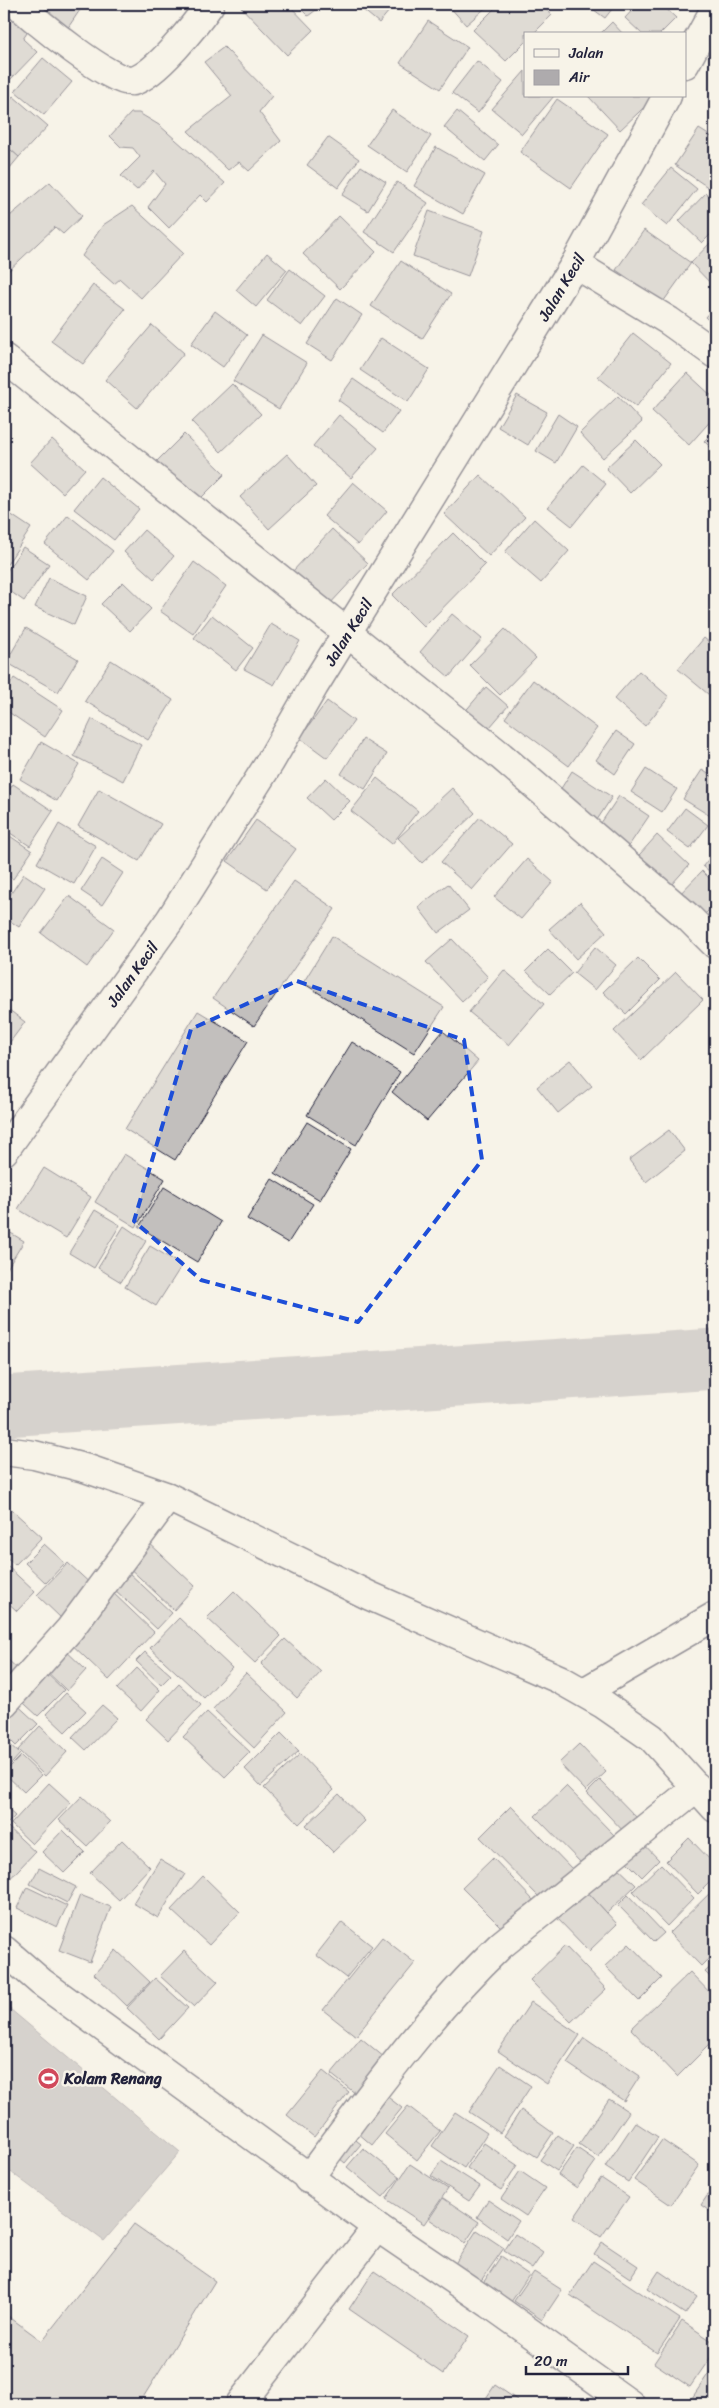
<svg xmlns="http://www.w3.org/2000/svg" width="719" height="2408" font-family="Sriracha,sans-serif">
<style>
.water{fill:#aeabad;stroke:#76747f}
.lines{fill:none;stroke-linecap:round;stroke-linejoin:round}
.river{stroke:#aeabad;stroke-width:61}
.building{fill:#c2bfbd;stroke:#22223b}
.pedestrian-casing{stroke:#22223b;stroke-width:31}
.minor-casing{stroke:#22223b;stroke-width:31}
.pedestrian{stroke:#f7f3e8;stroke-width:28}
.minor{stroke:#f7f3e8;stroke-width:28}
.marked{fill:none;stroke:#1d4ed8;stroke-width:4;stroke-dasharray:10 6;stroke-linejoin:round}
.labels{text-anchor:middle;stroke-width:5;stroke-linejoin:round;paint-order:stroke}
.street-label{font-size:16px;fill:#22223b;stroke:#f7f3e8}
.poi-label{font-size:16px;font-weight:bold;fill:#22223b;stroke:#f7f3e8;text-anchor:start}
</style>
<rect width="100%" height="100%" fill="#f7f3e8"/>
<filter id="ink" filterUnits="userSpaceOnUse"><feTurbulence type="fractalNoise" baseFrequency=".02" numOctaves="2"/><feDisplacementMap in="SourceGraphic" scale="10" xChannelSelector="R" yChannelSelector="G"/><feConvolveMatrix kernelMatrix="1 2 1 2 8 2 1 2 1" color-interpolation-filters="sRGB"/></filter>
<g filter="url(#ink)">
<!-- water -->
<polygon class="water" points="4,2004 180,2152 104,2241 4,2167"/>
<g class="lines">
<!-- river -->
<polyline class="river" points="4,1406 715,1359"/>
</g>
<!-- building -->
<g class="building">
<polygon points="37,4 84,4 63,35"/>
<polygon points="238,4 288,4 313,30 287,55"/>
<polygon points="296,4 324,4 308,16"/>
<polygon points="356,4 395,4 379,23"/>
<polygon points="447,4 490,4 466,25"/>
<polygon points="499,4 540,4 552,15 533,34 525,34 525,42 506,61 473,30"/>
<polygon points="586,4 616,4 605,18"/>
<polygon points="638,4 661,4 676,18 660,34 642,34 625,18"/>
<polygon points="4,9 29,30 23,39 37,52 10,80 4,74"/>
<polygon points="428,21 468,47 440,89 400,63"/>
<polygon points="612,22 623,34 600,34"/>
<polygon points="224,47 272,96 259,112 281,141 249,171 239,162 228,170 188,131 232,96 204,62"/>
<polygon points="43,58 72,82 44,115 15,91"/>
<polygon points="477,61 503,82 478,113 452,93"/>
<polygon points="525,71 525,96 554,96 522,134 492,109"/>
<polygon points="4,80 9,85 4,91"/>
<polygon points="13,96 48,126 19,157 4,144 4,107"/>
<polygon points="588,96 656,96 620,130"/>
<polygon points="557,99 608,134 571,188 520,152"/>
<polygon points="392,110 431,136 407,172 367,145"/>
<polygon points="457,111 498,145 485,161 444,127"/>
<polygon points="131,113 139,113 159,125 225,183 207,202 200,195 169,228 148,207 165,184 154,171 137,190 121,176 140,157 133,148 121,147 110,136"/>
<polygon points="699,129 715,139 715,192 675,165"/>
<polygon points="328,137 359,159 338,188 307,165"/>
<polygon points="4,144 19,157 4,175"/>
<polygon points="436,147 485,175 463,214 414,186"/>
<polygon points="361,166 386,182 368,211 342,195"/>
<polygon points="671,168 697,189 667,226 641,205"/>
<polygon points="50,182 82,216 63,234 55,227 4,275 4,221"/>
<polygon points="397,182 428,203 394,252 364,232"/>
<polygon points="706,193 715,201 715,230 702,243 679,221"/>
<polygon points="132,206 183,253 141,298 120,279 114,284 82,256 103,225"/>
<polygon points="429,211 484,231 468,276 413,256"/>
<polygon points="339,216 376,252 340,289 303,254"/>
<polygon points="644,230 691,263 663,302 616,270"/>
<polygon points="711,242 715,246 715,288 691,263"/>
<polygon points="267,253 287,270 256,307 236,290"/>
<polygon points="401,261 451,294 422,339 371,306"/>
<polygon points="290,269 325,296 302,326 267,300"/>
<polygon points="93,285 125,309 83,364 51,341"/>
<polygon points="337,298 362,315 332,360 307,344"/>
<polygon points="715,306 715,326 705,317"/>
<polygon points="215,311 247,335 223,367 191,344"/>
<polygon points="152,325 184,353 137,408 105,380"/>
<polygon points="633,333 671,363 636,407 598,377"/>
<polygon points="262,335 307,363 279,409 233,381"/>
<polygon points="381,338 429,369 408,402 360,370"/>
<polygon points="687,373 715,399 715,416 689,445 652,411"/>
<polygon points="353,379 399,411 383,433 338,400"/>
<polygon points="232,384 261,414 221,452 192,422"/>
<polygon points="517,395 547,412 528,445 498,427"/>
<polygon points="618,396 642,422 603,458 580,433"/>
<polygon points="558,414 577,427 556,463 536,451"/>
<polygon points="339,415 378,448 351,478 313,446"/>
<polygon points="715,430 715,452 704,441"/>
<polygon points="184,434 225,474 195,504 154,464"/>
<polygon points="52,439 85,469 63,493 30,463"/>
<polygon points="636,440 660,464 630,493 606,468"/>
<polygon points="287,454 316,486 269,529 240,497"/>
<polygon points="583,465 606,484 572,526 548,507"/>
<polygon points="480,475 525,517 489,556 444,514"/>
<polygon points="100,477 139,509 114,540 74,509"/>
<polygon points="353,482 387,511 358,545 324,516"/>
<polygon points="4,510 31,528 4,569"/>
<polygon points="68,515 113,551 89,580 45,544"/>
<polygon points="534,519 569,551 541,583 505,552"/>
<polygon points="332,529 368,563 328,606 292,572"/>
<polygon points="144,530 174,556 154,579 124,552"/>
<polygon points="453,533 485,565 424,627 392,595"/>
<polygon points="23,547 49,564 24,601 4,587 4,575"/>
<polygon points="194,562 226,586 193,634 160,611"/>
<polygon points="49,578 87,596 74,625 35,607"/>
<polygon points="123,582 151,609 130,631 101,604"/>
<polygon points="452,614 482,639 449,677 420,652"/>
<polygon points="212,615 253,648 236,670 194,638"/>
<polygon points="271,624 300,641 274,685 244,669"/>
<polygon points="26,628 78,659 58,692 6,662"/>
<polygon points="505,629 536,658 500,695 470,665"/>
<polygon points="704,638 715,647 714,699 678,669"/>
<polygon points="111,660 173,700 148,740 85,701"/>
<polygon points="639,671 669,697 645,726 614,699"/>
<polygon points="14,678 63,710 45,737 4,709 4,694"/>
<polygon points="533,680 597,728 569,766 505,718"/>
<polygon points="486,687 508,706 484,734 462,715"/>
<polygon points="327,701 354,721 327,758 300,738"/>
<polygon points="92,719 141,745 123,781 74,756"/>
<polygon points="616,731 635,744 615,774 596,760"/>
<polygon points="363,739 387,754 365,789 341,774"/>
<polygon points="41,742 79,764 57,801 20,779"/>
<polygon points="646,769 677,789 662,812 631,792"/>
<polygon points="702,770 715,778 715,819 683,799"/>
<polygon points="572,771 612,797 595,823 555,798"/>
<polygon points="326,778 350,801 331,820 307,798"/>
<polygon points="377,778 418,811 392,844 351,811"/>
<polygon points="13,784 53,811 30,846 4,829 4,798"/>
<polygon points="452,788 475,813 422,863 398,838"/>
<polygon points="99,789 161,824 139,861 78,826"/>
<polygon points="619,796 649,816 626,850 597,829"/>
<polygon points="685,808 708,825 690,849 667,832"/>
<polygon points="480,817 512,844 472,890 441,862"/>
<polygon points="256,820 296,849 267,889 227,861"/>
<polygon points="59,824 96,846 74,884 37,863"/>
<polygon points="4,832 32,851 13,879 4,873"/>
<polygon points="657,835 689,865 663,894 631,864"/>
<polygon points="715,851 715,876 703,866"/>
<polygon points="102,859 123,873 102,905 81,891"/>
<polygon points="527,859 553,882 521,919 494,897"/>
<polygon points="702,871 715,884 715,904 697,922 675,899"/>
<polygon points="24,874 45,888 19,927 4,917 4,904"/>
<polygon points="294,881 335,909 254,1026 213,998"/>
<polygon points="448,884 469,910 438,933 418,907"/>
<polygon points="69,896 114,929 87,967 41,933"/>
<polygon points="580,902 606,932 576,959 549,929"/>
<polygon points="715,907 715,934 702,922"/>
<polygon points="332,936 444,1007 414,1053 303,983"/>
<polygon points="452,939 488,977 462,1001 426,962"/>
<polygon points="4,946 10,950 4,959"/>
<polygon points="595,947 616,965 595,990 574,973"/>
<polygon points="548,949 572,973 550,994 526,971"/>
<polygon points="638,958 660,980 626,1014 603,992"/>
<polygon points="504,970 544,1004 509,1045 469,1012"/>
<polygon points="676,972 703,1000 641,1060 614,1031"/>
<polygon points="4,1006 25,1022 4,1050"/>
<polygon points="198,1011 248,1041 175,1160 125,1129"/>
<polygon points="443,1031 478,1061 427,1121 392,1092"/>
<polygon points="352,1042 400,1072 356,1145 307,1115"/>
<polygon points="570,1060 592,1086 558,1113 537,1087"/>
<polygon points="307,1122 351,1149 320,1200 275,1173"/>
<polygon points="669,1130 685,1151 646,1182 629,1160"/>
<polygon points="124,1154 165,1179 136,1227 95,1202"/>
<polygon points="44,1168 91,1197 66,1238 18,1209"/>
<polygon points="272,1179 313,1204 288,1243 247,1219"/>
<polygon points="164,1187 221,1222 197,1262 139,1227"/>
<polygon points="95,1210 120,1225 94,1268 69,1253"/>
<polygon points="124,1226 146,1241 121,1282 98,1268"/>
<polygon points="4,1229 24,1241 5,1272 4,1271"/>
<polygon points="150,1246 182,1265 156,1306 125,1287"/>
<polygon points="4,1503 42,1537 15,1565 4,1555"/>
<polygon points="145,1539 195,1586 174,1610 123,1562"/>
<polygon points="44,1544 65,1563 46,1583 25,1563"/>
<polygon points="4,1563 35,1592 17,1611 4,1599"/>
<polygon points="68,1563 94,1587 63,1620 37,1595"/>
<polygon points="128,1572 172,1613 157,1629 113,1588"/>
<polygon points="110,1590 154,1632 109,1680 65,1638"/>
<polygon points="234,1591 281,1636 255,1663 207,1618"/>
<polygon points="179,1618 232,1668 204,1698 150,1648"/>
<polygon points="285,1639 321,1672 297,1698 261,1664"/>
<polygon points="60,1645 86,1670 67,1691 40,1665"/>
<polygon points="145,1652 171,1675 161,1685 136,1661"/>
<polygon points="4,1656 24,1675 4,1696"/>
<polygon points="40,1667 64,1690 38,1716 14,1694"/>
<polygon points="137,1668 160,1690 141,1711 117,1689"/>
<polygon points="246,1673 287,1712 254,1748 213,1709"/>
<polygon points="179,1684 201,1705 168,1740 146,1719"/>
<polygon points="66,1693 86,1711 65,1732 46,1714"/>
<polygon points="12,1700 38,1724 16,1746 4,1734 4,1709"/>
<polygon points="102,1705 117,1718 86,1750 72,1737"/>
<polygon points="207,1712 250,1752 225,1777 183,1737"/>
<polygon points="40,1726 67,1752 45,1776 18,1750"/>
<polygon points="281,1733 299,1751 261,1786 245,1769"/>
<polygon points="4,1739 20,1754 4,1772"/>
<polygon points="579,1744 606,1772 586,1791 559,1763"/>
<polygon points="300,1754 334,1790 299,1824 264,1788"/>
<polygon points="21,1756 41,1775 24,1792 4,1773"/>
<polygon points="600,1780 641,1822 627,1835 587,1793"/>
<polygon points="49,1783 71,1803 32,1844 11,1824"/>
<polygon points="566,1786 617,1838 586,1868 535,1816"/>
<polygon points="339,1794 365,1821 333,1852 306,1825"/>
<polygon points="82,1796 110,1822 87,1846 59,1820"/>
<polygon points="4,1806 15,1816 4,1827"/>
<polygon points="511,1806 574,1871 543,1901 480,1837"/>
<polygon points="8,1827 35,1852 4,1885 4,1831"/>
<polygon points="63,1830 85,1852 64,1873 42,1852"/>
<polygon points="638,1838 659,1860 642,1877 620,1855"/>
<polygon points="689,1838 715,1865 715,1877 698,1894 666,1861"/>
<polygon points="122,1840 150,1867 119,1900 90,1873"/>
<polygon points="493,1858 534,1901 504,1930 462,1888"/>
<polygon points="160,1859 185,1874 158,1918 133,1903"/>
<polygon points="612,1862 636,1885 607,1913 584,1888"/>
<polygon points="661,1864 694,1898 667,1926 633,1891"/>
<polygon points="39,1868 76,1887 67,1903 30,1884"/>
<polygon points="203,1876 240,1912 209,1945 171,1910"/>
<polygon points="27,1887 67,1906 57,1927 17,1908"/>
<polygon points="584,1888 617,1924 589,1951 554,1915"/>
<polygon points="715,1888 715,1952 701,1966 669,1933"/>
<polygon points="80,1895 111,1907 90,1962 59,1950"/>
<polygon points="628,1895 664,1933 654,1942 618,1905"/>
<polygon points="342,1922 372,1946 346,1978 316,1955"/>
<polygon points="382,1937 415,1963 356,2036 323,2010"/>
<polygon points="629,1944 662,1978 639,2001 605,1966"/>
<polygon points="565,1946 606,1989 571,2022 530,1980"/>
<polygon points="116,1950 150,1982 127,2006 94,1974"/>
<polygon points="184,1951 218,1982 194,2007 160,1976"/>
<polygon points="715,1963 715,1982 705,1972"/>
<polygon points="690,1972 715,1998 715,2039 677,2077 631,2029"/>
<polygon points="155,1978 188,2008 159,2039 127,2008"/>
<polygon points="531,2002 580,2035 547,2084 498,2051"/>
<polygon points="361,2038 385,2058 356,2094 331,2074"/>
<polygon points="584,2038 640,2076 624,2101 567,2063"/>
<polygon points="500,2065 531,2086 500,2133 469,2112"/>
<polygon points="323,2071 349,2092 314,2137 287,2115"/>
<polygon points="715,2079 715,2092 709,2088"/>
<polygon points="380,2091 402,2108 372,2145 351,2127"/>
<polygon points="609,2099 629,2112 598,2157 579,2144"/>
<polygon points="408,2106 440,2131 417,2160 385,2134"/>
<polygon points="521,2110 553,2133 537,2157 504,2136"/>
<polygon points="455,2112 487,2133 464,2168 432,2146"/>
<polygon points="635,2122 658,2137 628,2182 605,2167"/>
<polygon points="348,2134 361,2144 345,2163 333,2153"/>
<polygon points="558,2135 574,2146 557,2171 540,2160"/>
<polygon points="662,2140 699,2165 671,2205 634,2180"/>
<polygon points="484,2143 517,2165 501,2190 467,2168"/>
<polygon points="363,2148 400,2177 383,2197 347,2167"/>
<polygon points="577,2148 596,2161 577,2188 558,2175"/>
<polygon points="441,2161 480,2186 469,2201 431,2176"/>
<polygon points="410,2164 448,2189 424,2224 386,2199"/>
<polygon points="520,2171 545,2188 526,2216 501,2199"/>
<polygon points="601,2178 629,2197 601,2237 574,2218"/>
<polygon points="715,2184 715,2215 701,2205"/>
<polygon points="443,2198 479,2222 465,2243 429,2219"/>
<polygon points="488,2200 519,2221 507,2239 477,2217"/>
<polygon points="134,2224 215,2281 139,2404 4,2404 4,2313 42,2341"/>
<polygon points="477,2230 504,2248 480,2282 454,2265"/>
<polygon points="515,2234 543,2253 532,2269 504,2251"/>
<polygon points="602,2242 638,2266 630,2278 594,2254"/>
<polygon points="501,2256 529,2275 511,2302 483,2283"/>
<polygon points="593,2261 680,2319 657,2353 570,2295"/>
<polygon points="374,2271 469,2336 443,2374 349,2309"/>
<polygon points="659,2271 697,2297 685,2314 647,2289"/>
<polygon points="534,2272 562,2290 542,2320 514,2301"/>
<polygon points="682,2321 715,2343 715,2351 690,2387 654,2363"/>
<polygon points="715,2364 715,2404 688,2404"/>
<polygon points="495,2385 523,2404 482,2404"/>
</g>
<g class="lines">
<defs>
<path id="pedestrian" d="M18,4C33,19 113,85 133,81C156,75 196,24 210,4"/>
<g id="minor">
<polyline points="685,64 715,9"/>
<polyline points="575,264 669,321 715,354"/>
<polyline points="4,358 501,756 688,917 715,944"/>
<polyline points="4,1151 170,920 270,762 314,686 575,264 667,96"/>
<polyline points="4,1451 34,1455 88,1469 168,1497 370,1596 559,1679 603,1704 652,1738 715,1808"/>
<polyline points="584,1692 715,1616"/>
<polyline points="4,1703 70,1629 168,1497"/>
<polyline points="4,1950 41,1982 377,2227"/>
<path d="M308,2179C368,2098 428,2015 501,1945L697,1787"/>
<polyline points="240,2404 377,2227 490,2304 630,2404"/>
</g>
</defs>
<!-- pedestrian casing -->
<use href="#pedestrian" class="pedestrian-casing"/>
<!-- minor casing -->
<use href="#minor" class="minor-casing"/>
<!-- pedestrian -->
<use href="#pedestrian" class="pedestrian"/>
<!-- minor -->
<use href="#minor" class="minor"/>
</g>
</g>
<!-- marked area -->
<path d="M0 0H719V2408H0ZM297,981L464,1040L482,1160L358,1322L201,1280L134,1221L191,1029Z" fill="#f7f3e8" fill-opacity=".55" fill-rule="evenodd"/>
<path class="marked" d="M297,981L464,1040L482,1160L358,1322L201,1280L134,1221L191,1029Z"/>
<!-- icons -->
<defs>
<symbol id="stadium-disc" viewBox="-11 -11 22 22"><circle r="9.5" fill="#d1495b" stroke="#f7f3e8"/><path d="M0-5a6.5 5 0 1 0 0 10a6.5 5 0 1 0 0-10ZM-3.5-1.8h7v3.6h-7Z" fill="#fff"/></symbol>
</defs>
<g fill-rule="evenodd">
<use href="#stadium-disc" x="36" y="2066" width="25" height="25"/>
</g>
<g class="labels">
<!-- street labels -->
<g class="street-label">
<text transform="translate(561 287) rotate(-59)" y="6">Jalan Kecil</text>
<text transform="translate(348 632) rotate(-58)" y="6">Jalan Kecil</text>
<text transform="translate(132 974) rotate(-54)" y="6">Jalan Kecil</text>
</g>
<!-- poi labels -->
<g class="poi-label">
<text x="64" y="2084">Kolam Renang</text>
</g>
</g>
<!-- margin -->
<rect width="719" height="2408" fill="none" stroke="#f7f3e8" stroke-width="20"/>
<rect x="10" y="10" width="699" height="2388" fill="none" stroke="#22223b" stroke-width="2" filter="url(#ink)"/>
<!-- legend -->
<rect x="524" y="32" width="162" height="65" fill="#f7f3e8" stroke="#a29fa3"/>
<rect x="534" y="49" width="25" height="8" fill="#f7f3e8" stroke="#a29fa3"/>
<text x="569" y="58" font-size="15" fill="#22223b">Jalan</text>
<rect x="534" y="70" width="25" height="15" fill="#aeabad" stroke="#a29fa3"/>
<text x="569" y="82" font-size="15" fill="#22223b">Air</text>
<!-- scale -->
<path d="M526 2366v8h102v-8" fill="none" stroke="#22223b" stroke-width="2.5"/>
<text x="534" y="2366" font-size="15" fill="#22223b" stroke="#f7f3e8" stroke-width="4" paint-order="stroke">20 m</text>
</svg>
